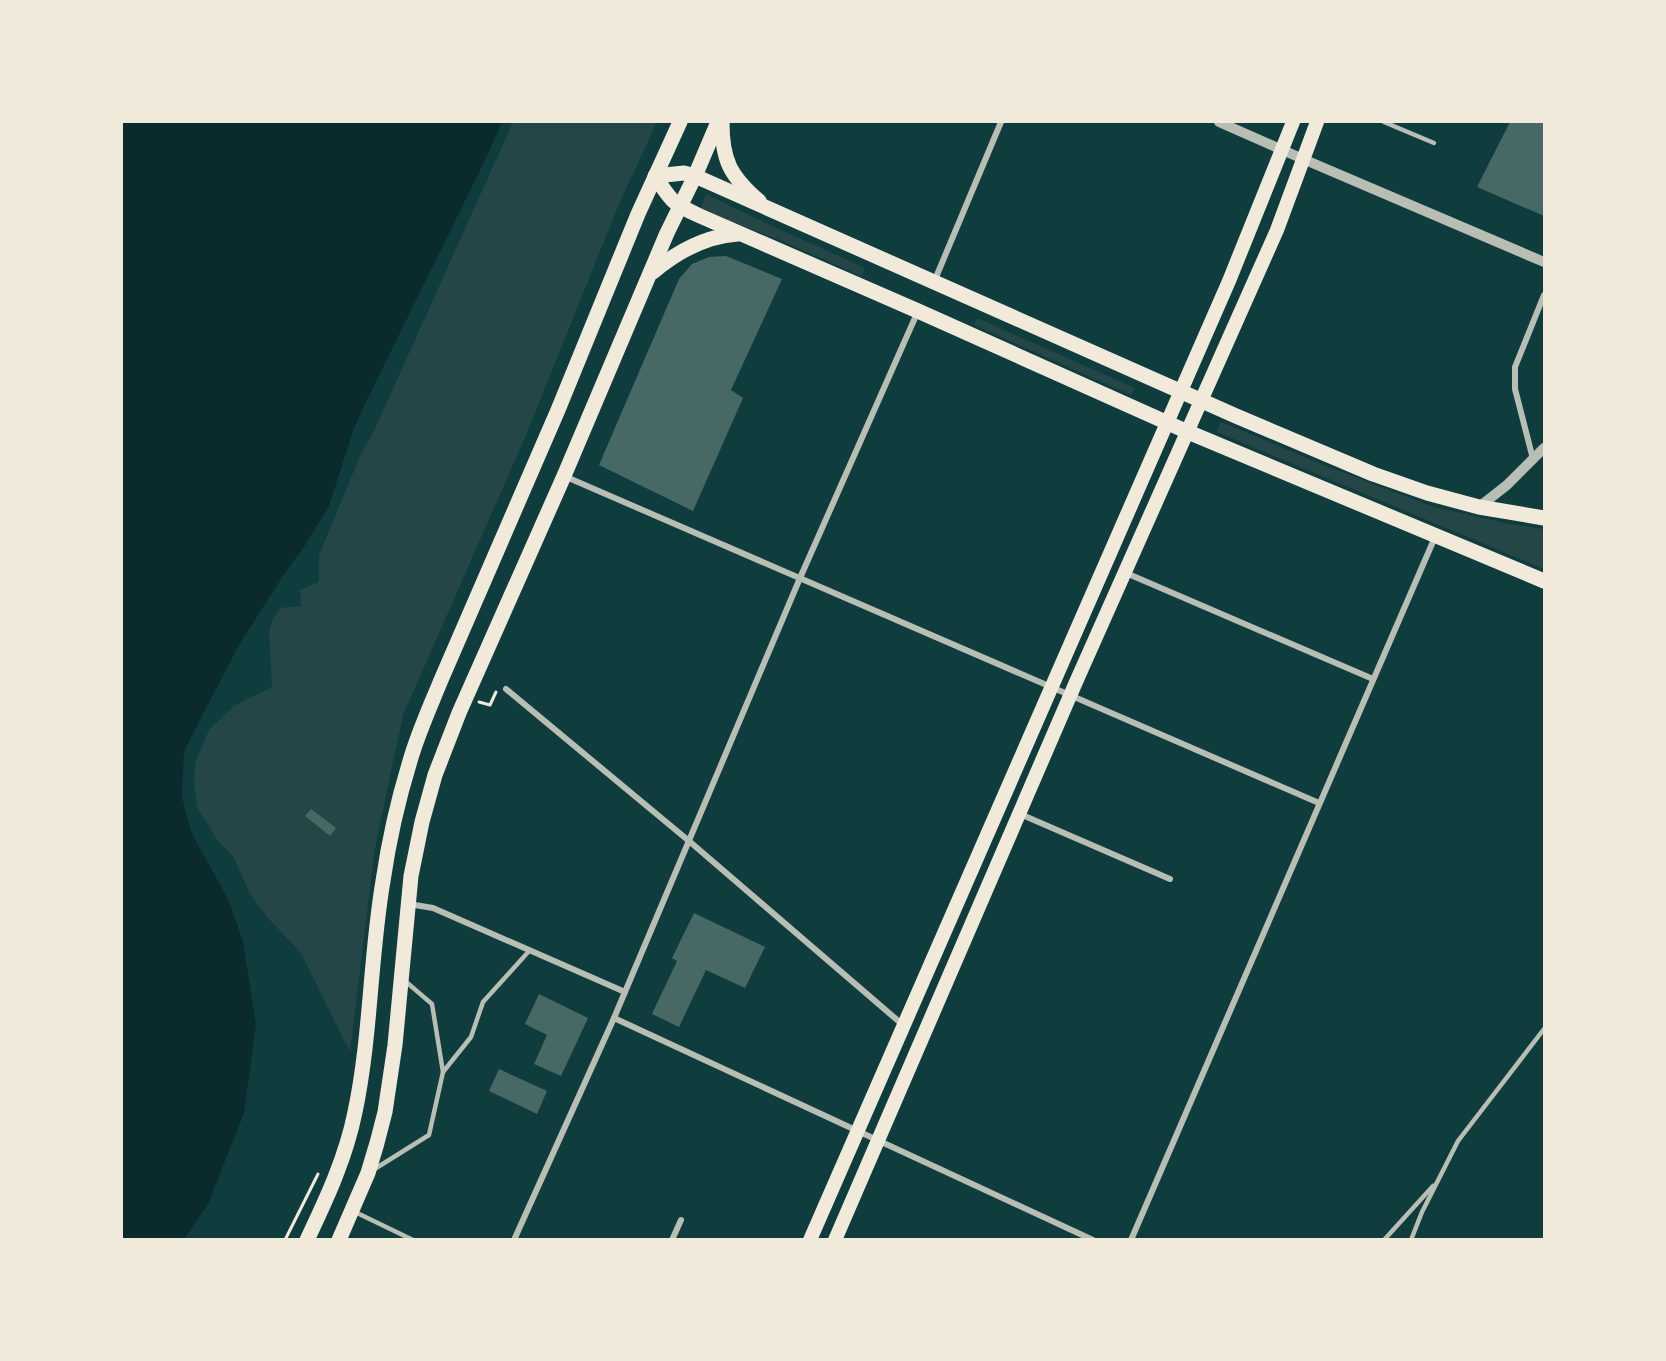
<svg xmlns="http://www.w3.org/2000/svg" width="1666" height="1361" font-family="Arial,sans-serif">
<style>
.green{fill:#244646}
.water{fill:#0a2a2b}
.building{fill:#486865}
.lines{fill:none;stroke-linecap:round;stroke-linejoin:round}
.path{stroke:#f1e9da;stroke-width:3}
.service{stroke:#b8beb3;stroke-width:4.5}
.minor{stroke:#b8beb3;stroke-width:6}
.tertiary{stroke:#b8beb3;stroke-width:10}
.primary{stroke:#f1e9da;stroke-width:14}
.trunk{stroke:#f1e9da;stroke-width:15}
</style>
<rect width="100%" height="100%" fill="#0f3d3e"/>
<!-- green -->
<g class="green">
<polygon points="513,122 657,122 619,204 527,433 403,715 375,848 350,1052 301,953 267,917 249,892 233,856 218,841 197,807 194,778 196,760 209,730 235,705 272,687 269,632 273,619 280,608 301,606 300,590 319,582 319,555 361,454 374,431"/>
<polygon points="706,194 755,218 865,268 861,276 780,240 700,210"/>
<polygon points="977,318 1135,388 1131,395 974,325"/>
<polygon points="1221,422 1326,466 1434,507 1505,523 1544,529 1544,569 1217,432"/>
</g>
<!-- water -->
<polygon class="water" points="122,122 502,122 486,158 366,402 354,428 329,506 304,547 287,570 240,643 184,751 182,797 191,832 229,901 243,942 256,1025 244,1113 208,1204 184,1239 122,1239"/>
<!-- building -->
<g class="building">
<polygon points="1510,122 1544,122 1544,216 1477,187"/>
<polygon points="726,256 782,279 731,390 743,398 693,511 599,465 679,279 692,264 709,257"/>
<polygon points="311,809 336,828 330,836 305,816"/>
<polygon points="694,913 765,947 745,988 706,970 679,1027 652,1014 677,961 672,958"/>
<polygon points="539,994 588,1018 561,1076 534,1064 547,1035 525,1024"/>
<polygon points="499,1069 547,1091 537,1114 489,1091"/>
</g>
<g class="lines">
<!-- path -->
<g class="path">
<polyline points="479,702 490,705 496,692"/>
<polyline points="285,1240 318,1174"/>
</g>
<!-- service -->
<g class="service">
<polyline points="1384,122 1434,143"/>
<polyline points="443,1072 471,1037 483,1002 530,950"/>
<polyline points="373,1170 429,1135 443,1072 432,1004 405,981"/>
<polyline points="353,1211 413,1240"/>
<polyline points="1384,1240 1433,1186"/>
<polyline points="1411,1240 1422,1212 1458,1141 1544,1029"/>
</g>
<!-- minor -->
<g class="minor">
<polyline points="934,282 1001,122"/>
<polyline points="1533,459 1515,389 1515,367 1544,295"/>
<polyline points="564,476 1319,803"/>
<polyline points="1126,573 1373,679"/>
<polyline points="506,689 689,841 903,1025"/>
<polyline points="1020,814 1170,879"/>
<polyline points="409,904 433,908 625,992"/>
<polyline points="614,1018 1093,1240"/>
<polyline points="514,1240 614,1018 800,578 918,311"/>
<polyline points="672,1240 681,1220"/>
<polyline points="1131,1240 1435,537"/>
</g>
<!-- tertiary -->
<g class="tertiary">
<polyline points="1219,122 1303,159 1544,262"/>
<polyline points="1479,507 1507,485 1544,448"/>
</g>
<!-- primary -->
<g class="primary">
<polyline points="810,1240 1229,281 1293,122"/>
<polyline points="835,1240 1076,682 1277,230 1317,122"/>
</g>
<!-- trunk -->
<g class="trunk">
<path d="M722,122C722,160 730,176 759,201"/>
<path d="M653,272C678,251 705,236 738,234"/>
<path d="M1544,518L1479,507L1427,493L1373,474L1236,416L695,176L684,173L655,176C671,201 673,204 700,216L918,311L1188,432L1544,581"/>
<path d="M307,1240C327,1198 346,1157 355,1112C371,1036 370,957 383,881C389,840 398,800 410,761C418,733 430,707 441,680L558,410L638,214L680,122"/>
<polyline points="339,1240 368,1173 377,1143 385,1112 395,1045 411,876 422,822 435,775 459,713 564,476 667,233 695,176 718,122"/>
</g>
</g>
<!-- border -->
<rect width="1666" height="1361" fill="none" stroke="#f1e9da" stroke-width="246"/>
</svg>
